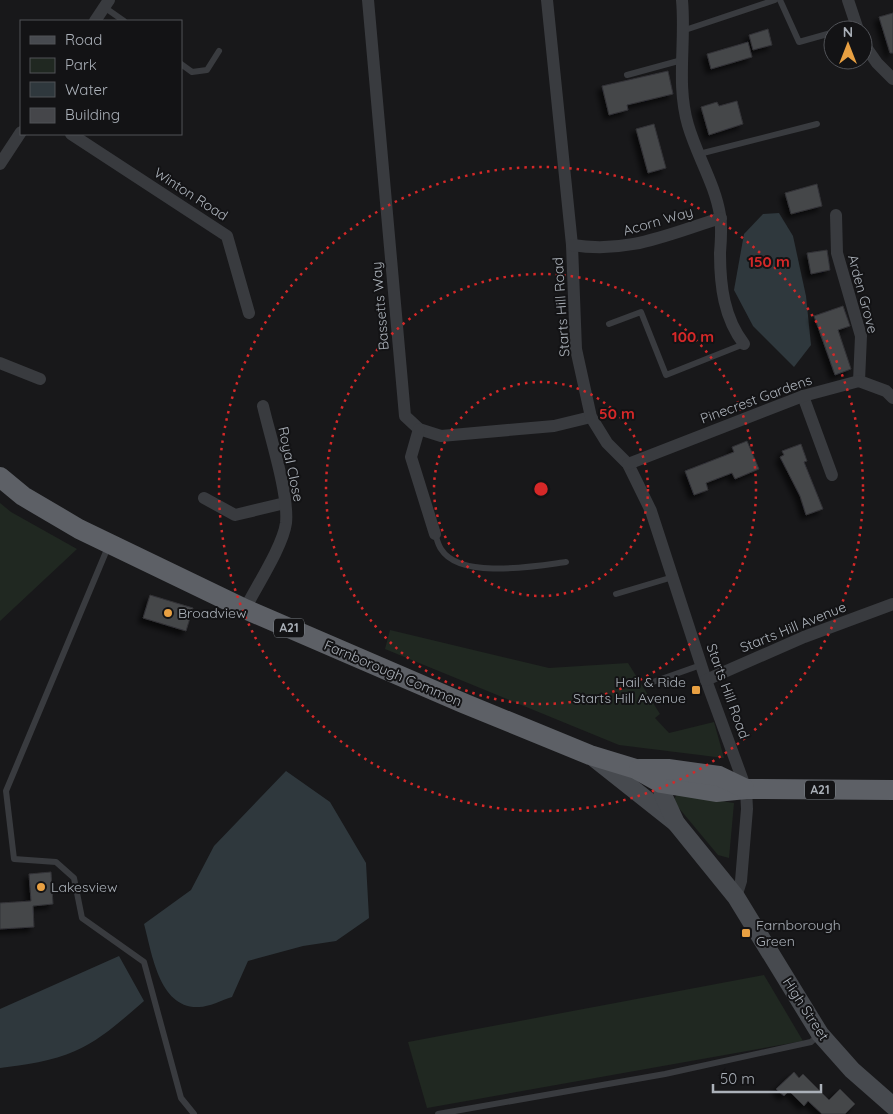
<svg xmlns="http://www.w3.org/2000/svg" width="893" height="1114" font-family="Quicksand,sans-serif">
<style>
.green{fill:#202821}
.water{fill:#2f383d}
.building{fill:#45464a;stroke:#323236;filter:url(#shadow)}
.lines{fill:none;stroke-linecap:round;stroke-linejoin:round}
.service{stroke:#393b3f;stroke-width:6}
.minor{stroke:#393b3f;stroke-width:12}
.secondary{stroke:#474a4f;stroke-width:18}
.trunk{stroke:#5d6066;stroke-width:20}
.ring{fill:none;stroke:#d62828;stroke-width:2.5;stroke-dasharray:2.5 5}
.poi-dot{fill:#e8a042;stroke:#131315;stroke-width:2}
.labels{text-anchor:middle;stroke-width:4;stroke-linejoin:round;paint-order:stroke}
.shield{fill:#131315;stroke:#7d8288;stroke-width:1}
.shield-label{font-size:12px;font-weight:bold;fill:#abb1b9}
.street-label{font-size:14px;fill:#abb1b9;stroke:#131315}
.poi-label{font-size:14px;fill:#abb1b9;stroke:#131315;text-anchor:start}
.centre{fill:#d62828;stroke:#131315;stroke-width:2.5}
.ring-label{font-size:15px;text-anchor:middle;font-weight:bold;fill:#d62828;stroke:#131315;stroke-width:4;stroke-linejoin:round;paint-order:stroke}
</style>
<defs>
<filter id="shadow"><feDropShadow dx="-4.5" dy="4.5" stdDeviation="2.5" flood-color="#0009"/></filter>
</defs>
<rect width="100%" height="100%" fill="#18181a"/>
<!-- green -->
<g class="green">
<polygon points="0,503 11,512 77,549 0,621"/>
<polygon points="390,630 549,668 628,663 660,714 655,718 669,733 714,722 724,758 619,745 385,649"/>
<polygon points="677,794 734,803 729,858 718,855 673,801"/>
<polygon points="764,975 803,1041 427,1108 408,1042"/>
</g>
<!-- water -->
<g class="water">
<polygon points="779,213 793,236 806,296 811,345 794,367 753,326 734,290 744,234 763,214"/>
<path d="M286,771L330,802L366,863L369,918L336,941L303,946L248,961L232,997C222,1000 209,1007 199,1007C159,1009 152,953 144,924L191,890L214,846Z"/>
<path d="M119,956L144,1001C123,1019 101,1040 75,1051C53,1061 24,1065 0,1068V1009Z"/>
</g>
<!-- building -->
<g class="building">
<polygon points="893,13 893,53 890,53 879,17"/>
<polygon points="768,29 772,45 753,50 749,35"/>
<polygon points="748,42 752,57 711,69 707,54"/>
<polygon points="668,71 673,94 627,105 628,110 609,115 602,86"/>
<polygon points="737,101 743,124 709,135 701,107 717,102 719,106"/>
<polygon points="654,124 666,168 648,173 636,129"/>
<polygon points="817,184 822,206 791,214 785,193"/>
<polygon points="827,250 830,270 811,274 807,253"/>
<polygon points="843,306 850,326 838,330 851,369 835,375 814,316"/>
<polygon points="747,441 759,469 735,479 732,473 706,483 708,490 694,495 685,471 734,452 732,447"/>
<polygon points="801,444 807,461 804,462 823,509 806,515 800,496 780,457 784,455 782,451"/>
<polygon points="150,595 193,608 186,631 143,618"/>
<polygon points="51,872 53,904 33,906 34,927 0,929 0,903 31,901 29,874"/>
<polygon points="794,1072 799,1078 803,1074 829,1100 840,1089 855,1104 845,1114 822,1114 808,1101 804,1106 789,1091 784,1096 776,1089"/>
</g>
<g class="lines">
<!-- service -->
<g class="service">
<polyline points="780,0 799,42 831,33"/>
<polyline points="104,7 124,21"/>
<polyline points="685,30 775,0"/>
<polyline points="181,64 192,72 207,70 219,51"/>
<polyline points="627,75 682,60"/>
<polyline points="699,154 817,124"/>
<polyline points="609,324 641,312 666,375 744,344"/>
<path d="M435,534C437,539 438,545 441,549C460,580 536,566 566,562"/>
<polyline points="108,547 6,791 14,859 56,862 74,878 82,918 144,962 181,1098 194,1114"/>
<polyline points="616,594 673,577"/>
<polyline points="650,683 701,665"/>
<polyline points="438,1114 665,1074 811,1042 819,1035"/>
</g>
<!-- minor -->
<g class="minor">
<polyline points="368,0 405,416 419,429 441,436 554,426 591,417"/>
<polyline points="547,0 572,245 576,349 591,417 607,443 628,464 651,511 706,680 746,789 747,809 741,881 736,897"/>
<path d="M682,0C686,43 676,84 688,125C697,156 715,184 720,215C722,227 721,241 720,253C720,286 724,318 744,344"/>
<polyline points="848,0 858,30"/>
<polyline points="95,21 109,0"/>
<polyline points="863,43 877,63 893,79"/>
<polyline points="71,134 227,236 249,313"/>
<polyline points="0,164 21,132"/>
<polyline points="836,215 837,253 861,336 859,381"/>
<path d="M572,245C629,254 668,234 721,218"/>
<polyline points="0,363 40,379"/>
<polyline points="803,396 832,475"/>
<polyline points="419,429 411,457 435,534"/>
<polyline points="628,464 803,396 859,381 886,391 893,398"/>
<polyline points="204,498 235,515 285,503"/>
<path d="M245,609C256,587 283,546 286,523C289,495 270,436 263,406"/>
<polyline points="706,680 804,637 893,604"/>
</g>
<!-- secondary -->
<g class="secondary">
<polyline points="594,758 676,823"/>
<polyline points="654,773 658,776 664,797 676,823 736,897 820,1034 852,1070 893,1106"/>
</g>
<!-- trunk -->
<g class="trunk">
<polyline points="0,477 23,496 79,529 245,609 463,703 590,755 636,769 661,783 716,792 746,789 893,790"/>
<polyline points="639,769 668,769 719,776 744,788"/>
</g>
</g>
<!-- distance rings -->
<g class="ring">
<circle cx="541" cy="489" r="107"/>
<circle cx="541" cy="489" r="215"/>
<circle cx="541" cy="489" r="322"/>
</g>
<!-- markers -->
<g class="poi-dot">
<circle cx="168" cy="613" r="5"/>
<rect x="691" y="685" width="10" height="10" rx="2.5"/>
<circle cx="41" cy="887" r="5"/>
<rect x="741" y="928" width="10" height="10" rx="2.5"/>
</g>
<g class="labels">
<!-- shield labels -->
<g class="shield">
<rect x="274" y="618.5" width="30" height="19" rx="4"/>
<rect x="805" y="780.5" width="30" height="19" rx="4"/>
</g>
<g class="shield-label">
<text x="289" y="632">A21</text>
<text x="820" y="794">A21</text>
</g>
<!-- street labels -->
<g class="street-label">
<text transform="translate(191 194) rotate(33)" y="5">Winton Road</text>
<text transform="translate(658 221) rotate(-16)" y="5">Acorn Way</text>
<text transform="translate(863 294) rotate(75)" y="5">Arden Grove</text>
<text transform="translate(380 306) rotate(-95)" y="5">Bassetts Way</text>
<text transform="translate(561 307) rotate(-94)" y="5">Starts Hill Road</text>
<text transform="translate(756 399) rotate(-20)" y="5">Pinecrest Gardens</text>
<text transform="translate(291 464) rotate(78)" y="5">Royal Close</text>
<text transform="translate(793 627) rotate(-22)" y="5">Starts Hill Avenue</text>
<text transform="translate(393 673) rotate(23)" y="5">Farnborough Common</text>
<text transform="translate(728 691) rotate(70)" y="5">Starts Hill Road</text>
<text transform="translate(806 1009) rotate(57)" y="5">High Street</text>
</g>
<!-- poi labels -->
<g class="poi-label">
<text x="178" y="618">Broadview</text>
<text x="686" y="687" text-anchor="end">Hail &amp; Ride<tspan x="686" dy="16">Starts Hill Avenue</tspan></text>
<text x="51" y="892">Lakesview</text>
<text x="756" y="930">Farnborough<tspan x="756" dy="16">Green</tspan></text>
</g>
</g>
<circle cx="541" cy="489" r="8" class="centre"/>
<g class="ring-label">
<text x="769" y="267">150 m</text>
<text x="693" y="342">100 m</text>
<text x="617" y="419">50 m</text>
</g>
<!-- legend -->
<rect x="20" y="20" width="162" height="115" fill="#131315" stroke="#505257"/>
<rect x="30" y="36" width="25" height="8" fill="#474a4f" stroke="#505257"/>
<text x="65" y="45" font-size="15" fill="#abb1b9">Road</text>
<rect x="30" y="58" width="25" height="15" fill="#202821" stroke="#505257"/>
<text x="65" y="70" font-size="15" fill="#abb1b9">Park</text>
<rect x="30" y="82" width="25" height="15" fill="#2f383d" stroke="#505257"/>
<text x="65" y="95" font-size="15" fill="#abb1b9">Water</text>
<rect x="30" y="108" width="25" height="15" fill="#45464a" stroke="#505257"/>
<text x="65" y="120" font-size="15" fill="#abb1b9">Building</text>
<!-- north arrow -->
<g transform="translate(848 45)"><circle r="24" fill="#131315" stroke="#505257"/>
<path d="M0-4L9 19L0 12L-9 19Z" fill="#e8a042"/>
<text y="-8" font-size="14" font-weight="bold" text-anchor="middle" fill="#abb1b9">N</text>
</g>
<!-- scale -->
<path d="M713 1084v8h108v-8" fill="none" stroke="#abb1b9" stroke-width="2.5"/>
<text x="720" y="1084" font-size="15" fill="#abb1b9" stroke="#131315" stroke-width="4" paint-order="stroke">50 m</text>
</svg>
